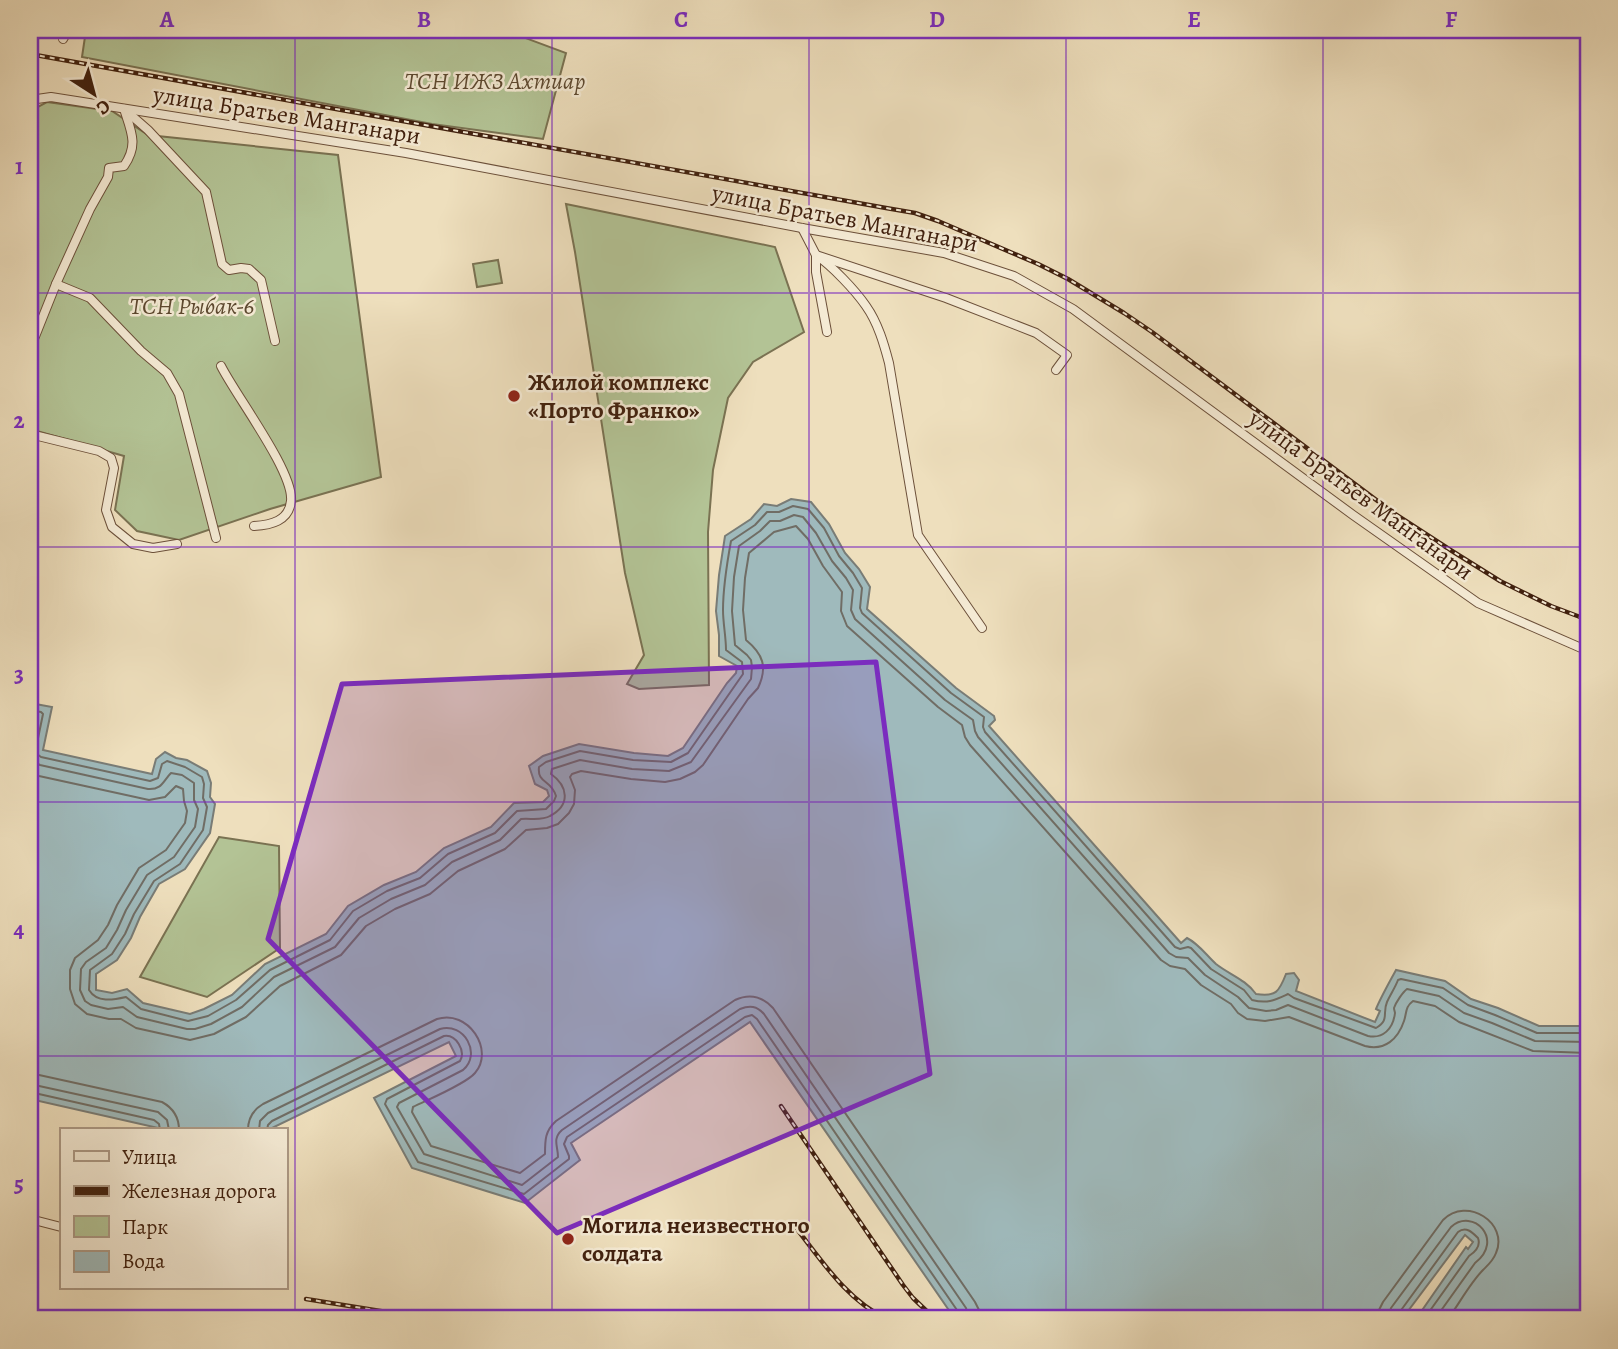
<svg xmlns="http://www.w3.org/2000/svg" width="1618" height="1349" font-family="Alegreya,serif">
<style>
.green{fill:#b3c395;stroke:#7a7252;stroke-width:2}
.water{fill:#9fbabc;stroke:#797c76;stroke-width:2}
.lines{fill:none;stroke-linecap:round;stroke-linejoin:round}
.shore{stroke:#706d65;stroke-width:2}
.street-casing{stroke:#6c503a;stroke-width:10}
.secondary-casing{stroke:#40200e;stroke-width:13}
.street{stroke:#f4ead4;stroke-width:8}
.secondary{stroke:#f4ead4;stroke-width:10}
.rail-casing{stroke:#40200e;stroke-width:4.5}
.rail{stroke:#f4ead4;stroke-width:2;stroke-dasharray:5;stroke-linecap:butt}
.marked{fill:#7b2cbf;fill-opacity:0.2;stroke:#7b2cbf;stroke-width:5;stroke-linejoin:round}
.grid{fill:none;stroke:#7b2cbf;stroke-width:2;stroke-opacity:0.55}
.poi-dot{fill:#8f2418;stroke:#f4ead4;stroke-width:2.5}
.labels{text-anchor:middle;stroke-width:5;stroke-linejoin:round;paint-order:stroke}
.park-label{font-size:24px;font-style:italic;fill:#5d4930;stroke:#f4ead4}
.street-label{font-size:24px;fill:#40200e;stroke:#f4ead4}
.poi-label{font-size:24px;font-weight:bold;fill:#40200e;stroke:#f4ead4;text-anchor:start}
.neatline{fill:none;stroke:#7b2cbf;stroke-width:2.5}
.grid-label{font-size:23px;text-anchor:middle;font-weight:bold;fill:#7b2cbf}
</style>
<rect width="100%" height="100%" fill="#eedfbd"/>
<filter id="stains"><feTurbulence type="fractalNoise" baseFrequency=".00286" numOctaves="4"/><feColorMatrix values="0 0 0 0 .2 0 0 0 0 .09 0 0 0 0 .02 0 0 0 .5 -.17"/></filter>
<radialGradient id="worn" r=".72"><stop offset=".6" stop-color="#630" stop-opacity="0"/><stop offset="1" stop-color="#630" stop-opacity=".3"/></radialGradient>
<!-- green -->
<g class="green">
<polygon points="86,30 504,30 566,53 543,139 432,124 82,57"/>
<polygon points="47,102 112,111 148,135 338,155 381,477 270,509 179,540 137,531 115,510 124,456 30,429 30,111"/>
<polygon points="566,204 775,247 804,332 753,362 728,398 713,470 708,532 709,685 639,689 627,684 644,655 625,573 575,252"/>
<polygon points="498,260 502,283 477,287 473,264"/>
<polygon points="219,837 279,846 280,948 207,997 140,977"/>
</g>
<!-- water -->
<path class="water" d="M791,499L811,502L829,524L845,553L859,569L870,587L867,609L956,688L994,716L995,720L989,726L1181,943L1187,938C1199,944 1206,955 1216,964C1230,975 1245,979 1256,994C1276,997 1279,992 1286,974L1294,973L1299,980L1296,991L1375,1022L1380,1011L1376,1009C1381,997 1389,983 1396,970L1445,981L1471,999L1498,1008L1539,1026H1588V1319H1416L1466,1247L1468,1249L1473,1242L1465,1235L1402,1319H955L750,1022L571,1143L580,1160L525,1203L412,1168L374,1098L456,1056L449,1042L268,1130H167L30,1099V703L52,707L43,750L152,774L156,759L165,752L176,758L187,760L207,771L211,783L210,797L215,804L210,833L185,869L159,884L140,917L131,938L117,960L96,974V990L112,993L127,989L143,1003L190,1014L204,1009L232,995L265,964L326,934L348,906L384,885L416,872L444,848L491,827L514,803L543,802L549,796L547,790L535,784L529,766L543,756L579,744L634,753L668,756L683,748L727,683L736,673L737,666L719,656V635L716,611L719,575L725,536L751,519L764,504L777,506Z"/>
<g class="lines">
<!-- shore -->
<g class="shore">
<path d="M30,710L41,712L43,714L36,748L37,754L41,757L150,781L158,778L162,764L167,761L185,767L202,777L204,784L203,798L207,807L203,830L180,864L154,881L134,914L125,934L112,954L90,970L89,990C97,1003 113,1000 126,997L141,1009L188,1021L208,1016L236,1000L270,970L330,940L353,911L387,891L420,878L448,854L495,833L517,811L546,809L554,801L556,796C551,779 537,784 539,767L546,762L580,751L633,760L671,762L688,753L743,674L742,662L726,650C726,637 723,623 723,610C723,587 727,563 731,541L755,525L767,512H779L793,506L808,509L824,528L839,556L853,573L862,588L860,608L862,613L951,693L984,717L983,727L985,732L1175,947L1180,949L1188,947L1191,948L1211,969L1244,990L1252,1000C1268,1004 1275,1000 1288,994L1294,998L1376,1028C1390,1020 1382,1013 1387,1002C1390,995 1395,988 1398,980L1401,979L1443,988L1468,1005L1495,1015L1537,1033H1588"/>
<path d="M30,758L34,762L40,765L148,789C162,790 163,781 171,773L182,775L194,783V800L198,809L195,827L174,857L147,875L126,910L117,930L106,948L86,962L81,969L80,990L85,1001L91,1005L108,1009L123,1007L137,1017L187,1029H195L211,1024L242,1007L274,977L335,947L359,918L391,899L425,885L452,862L500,840L521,819C530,818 542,821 550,816C571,805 568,786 551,774L552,769L580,760L632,769L669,771L691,762L751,679L752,667L751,660L747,655L735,645L732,611L734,577L739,546L760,531L770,521H780L794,515L803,517L816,533L832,561L846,578L853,590L851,610L855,619L945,700L973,720L975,731L978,737L1169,953L1176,957L1188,958L1205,975L1238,997L1249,1008L1266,1011L1276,1010L1288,1005L1368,1036C1383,1039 1393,1029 1395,1013C1395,1012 1394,1010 1394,1008C1396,1002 1403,992 1407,989L1439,996L1464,1013L1492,1023L1535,1041L1588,1042"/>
<path d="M30,772L39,776L149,800L165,797L176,786L183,789L184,801L187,811L185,823L166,850L139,868L117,905L108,925L98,940L75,958L70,970V989L75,1004L87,1014L109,1019H121L136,1028L190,1040L214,1034L246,1017L280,986L341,955L366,926L395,909L430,894L458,871L505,849L526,830L547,828L558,824L569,813L574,804L575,790L570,777L572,774L581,771L631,779L665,782L680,779L695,772L703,765L748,699L758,688C768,667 763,654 746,640L743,610L745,578L749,553L774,532L796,526L808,539L823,566L842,592L841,611L847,626L938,707L962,725L965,737L970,745L1161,960L1170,966L1185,969L1201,985L1231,1004L1238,1013L1247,1019L1265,1021L1289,1017L1365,1046C1385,1051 1398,1039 1404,1021C1407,1012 1405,1007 1413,1001L1435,1006L1459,1022L1533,1051L1588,1053"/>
<path d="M30,1073L162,1102C173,1108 179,1117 179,1130"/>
<polyline points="30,1084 158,1112 167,1120 169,1130"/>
<polyline points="30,1092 154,1120 159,1124 160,1130"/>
<path d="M248,1130C248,1119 253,1110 263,1104L437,1019C468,1009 495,1050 475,1073C466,1084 427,1100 413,1107L412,1112L431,1146L520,1173L545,1154C545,1140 545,1131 556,1121L735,1000C750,993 762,996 773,1008L975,1302L979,1310L980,1319"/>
<path d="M259,1130L260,1121L268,1113L440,1029C464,1022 482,1054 463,1070L399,1103L397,1107L424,1154L522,1185L558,1157C558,1146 552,1139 562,1130L740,1009C750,1005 757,1006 764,1014L966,1308L969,1319"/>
<path d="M267,1130L268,1125L272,1121L444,1036C456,1034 466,1051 460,1061L387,1099L385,1104L418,1162L524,1194L569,1159V1156L564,1144L567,1137L745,1017L752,1015L757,1019L959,1313L960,1319"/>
<path d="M1378,1319L1379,1310L1383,1302L1443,1220C1467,1196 1509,1223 1496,1253C1493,1261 1488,1265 1483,1270C1470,1283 1459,1304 1448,1319"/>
<path d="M1388,1319L1391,1308L1451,1227C1473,1207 1505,1240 1475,1263L1435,1319"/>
<path d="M1397,1319L1399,1313L1458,1232C1466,1226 1472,1232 1478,1238C1481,1246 1475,1252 1469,1256L1424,1319"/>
</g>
<defs>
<g id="street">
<polyline points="63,39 68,30"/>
<polyline points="30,100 51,97 406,153 802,228 944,253 1014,276 1073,309 1353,515 1478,603 1588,651"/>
<polyline points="124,109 148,130 206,192 222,264 229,270 241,268 249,269 261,280 275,341"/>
<polyline points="802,228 816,255 946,298 1036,333 1067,355 1056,370"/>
<path d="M816,255C832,266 855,290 866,306C878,323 884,344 889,363L918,535L982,628"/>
<polyline points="816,255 816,272 827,332"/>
<polyline points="56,284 90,298 141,351 167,373 179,394 216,538"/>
<path d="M30,354L34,339L56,284L90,209L108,177L109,168L124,166C138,146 132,133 125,112"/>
<path d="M221,366C236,396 294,472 291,501C289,521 271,525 254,526"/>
<polyline points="30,434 99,451 111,458 114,468 106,510 112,527 133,544 153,548 177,544"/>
<polyline points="30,1219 61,1227"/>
</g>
<polyline id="secondary" points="30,69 30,83"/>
</defs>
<!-- street casing -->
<use href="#street" class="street-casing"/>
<!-- secondary casing -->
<use href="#secondary" class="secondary-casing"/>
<!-- street -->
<use href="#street" class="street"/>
<!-- secondary -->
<use href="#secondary" class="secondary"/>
<defs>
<g id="rail">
<polyline points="30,54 886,208 915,213 938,221 1038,264 1068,279 1124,313 1152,332 1395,514 1452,551 1500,581 1551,606 1588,620"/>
<polyline points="781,1106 903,1285 913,1298 935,1319"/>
<path d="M793,1224C820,1258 846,1300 887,1319"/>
<polyline points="306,1299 430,1319"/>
<polyline points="30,1312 84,1316 172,1319"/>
</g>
</defs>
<!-- rail casing -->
<use href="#rail" class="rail-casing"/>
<!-- rail -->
<use href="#rail" class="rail"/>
</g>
<!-- marked area -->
<path class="marked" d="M876,662L930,1074L557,1233L268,939L342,684Z"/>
<!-- grid -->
<path class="grid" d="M295,30V1319M552,30V1319M809,30V1319M1066,30V1319M1323,30V1319M30,293H1588M30,547H1588M30,802H1588M30,1056H1588"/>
<!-- markers -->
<g class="poi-dot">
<circle cx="514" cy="396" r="7"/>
<circle cx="568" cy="1239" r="7"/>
</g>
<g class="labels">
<!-- park labels -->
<g class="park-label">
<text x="495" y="89">ТСН ИЖЗ Ахтиар</text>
<text x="192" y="314">ТСН Рыбак-6</text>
</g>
<!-- street labels -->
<g class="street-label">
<text transform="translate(287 115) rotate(9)" y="8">улица Братьев Манганари</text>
<text transform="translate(845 218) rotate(11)" y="8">улица Братьев Манганари</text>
<text transform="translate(1361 495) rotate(36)" y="8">улица Братьев Манганари</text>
</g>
<!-- poi labels -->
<g class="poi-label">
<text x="528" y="390">Жилой комплекс<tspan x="528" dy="28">«Порто Франко»</tspan></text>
<text x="582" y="1233">Могила неизвестного<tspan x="582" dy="28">солдата</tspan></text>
</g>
</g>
<!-- margin -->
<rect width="1618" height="1349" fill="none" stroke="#eedfbd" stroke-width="77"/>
<!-- legend -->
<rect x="60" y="1128" width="228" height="161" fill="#f4ead4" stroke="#ac9985" stroke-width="2"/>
<rect x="74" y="1151" width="35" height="10" fill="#f4ead4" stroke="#ac9985" stroke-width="2"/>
<text x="122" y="1164" font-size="21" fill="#40200e">Улица</text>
<rect x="74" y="1186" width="35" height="10" fill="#40200e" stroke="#ac9985" stroke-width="2"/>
<text x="122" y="1198" font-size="21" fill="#40200e">Железная дорога</text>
<rect x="74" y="1216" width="35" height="21" fill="#b3c395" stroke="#ac9985" stroke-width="2"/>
<text x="122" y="1234" font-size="21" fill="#40200e">Парк</text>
<rect x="74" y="1251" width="35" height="21" fill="#9fbabc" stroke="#ac9985" stroke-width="2"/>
<text x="122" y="1268" font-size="21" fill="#40200e">Вода</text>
<!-- north arrow -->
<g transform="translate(94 94) rotate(144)" stroke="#f4ead4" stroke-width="5" paint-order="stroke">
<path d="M0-5L12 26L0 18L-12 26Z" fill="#40200e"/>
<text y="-10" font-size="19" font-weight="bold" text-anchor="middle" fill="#40200e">С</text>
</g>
<rect x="38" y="38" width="1542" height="1272" class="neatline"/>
<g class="grid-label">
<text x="167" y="27">A</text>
<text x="424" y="27">B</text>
<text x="681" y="27">C</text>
<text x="937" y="27">D</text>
<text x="1194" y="27">E</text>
<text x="1451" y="27">F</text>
<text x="19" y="174">1</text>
<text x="19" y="428">2</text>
<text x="19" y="682">3</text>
<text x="19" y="937">4</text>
<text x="19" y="1191">5</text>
</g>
<rect width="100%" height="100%" filter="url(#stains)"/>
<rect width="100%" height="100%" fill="url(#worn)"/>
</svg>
